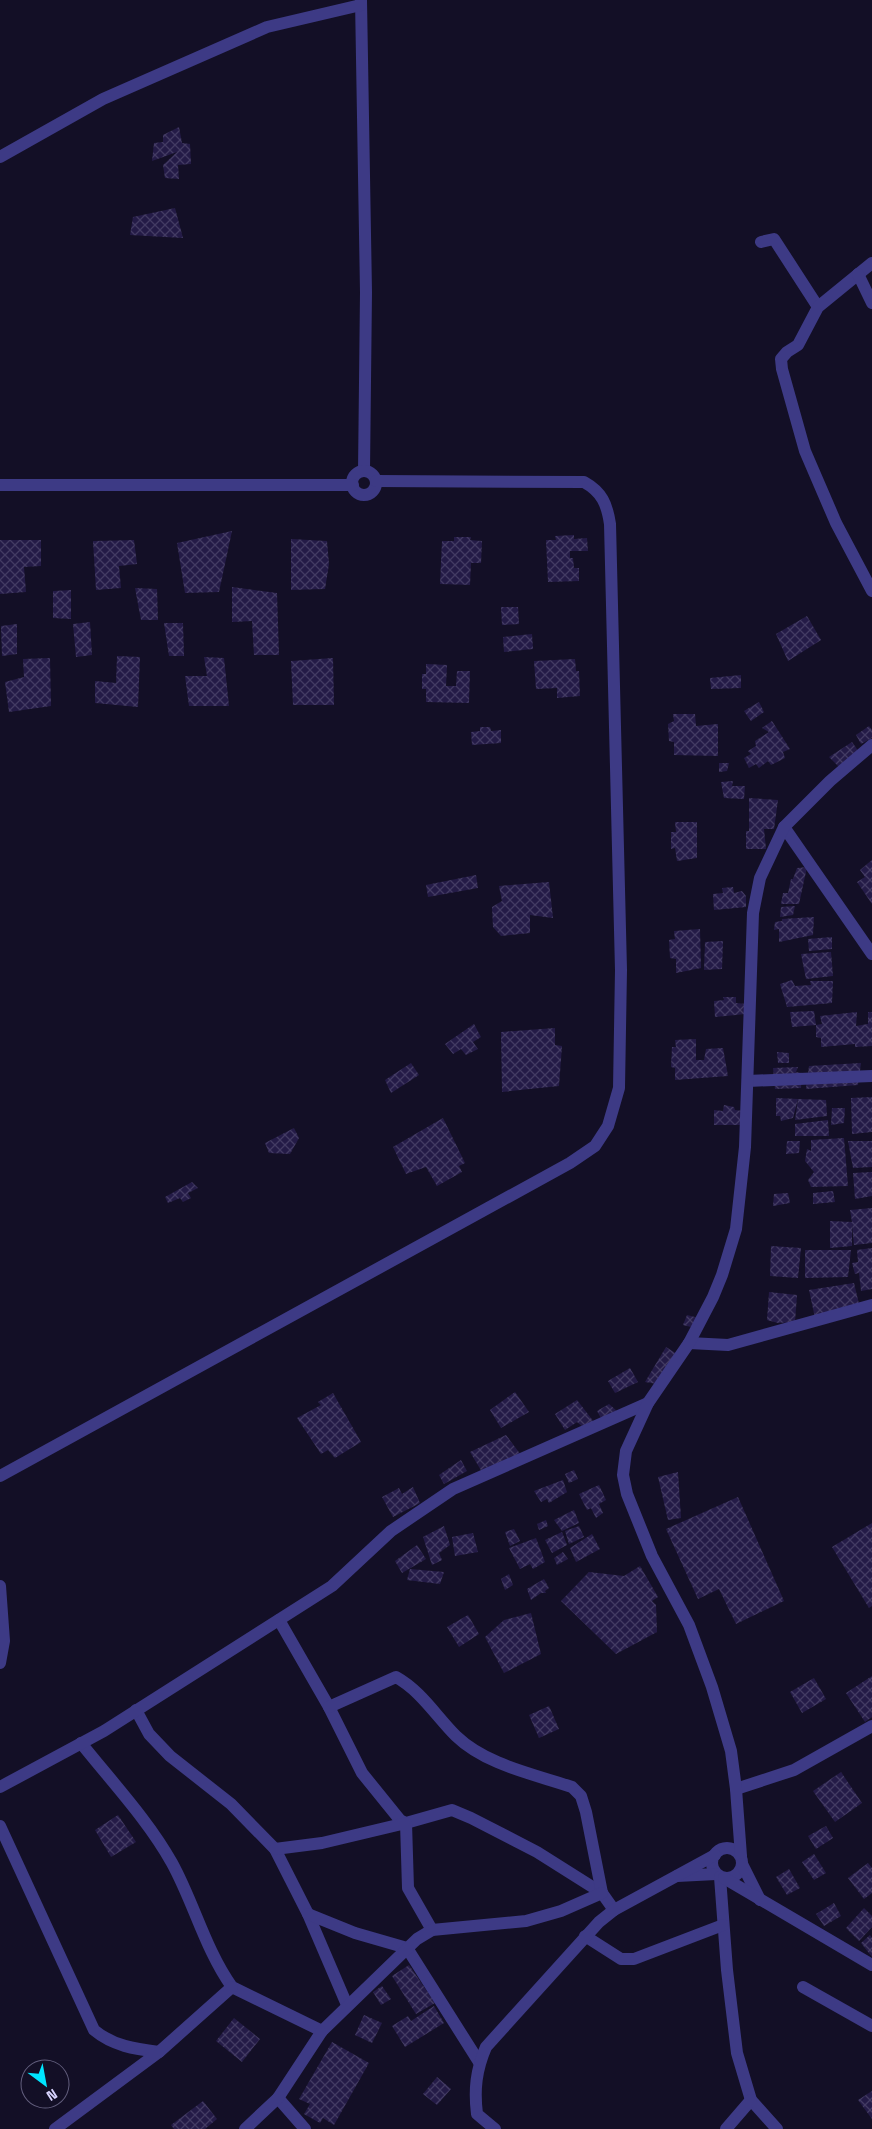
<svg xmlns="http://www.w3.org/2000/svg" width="872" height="2129" font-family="'Space Grotesk',sans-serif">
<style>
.building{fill:url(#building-cross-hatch)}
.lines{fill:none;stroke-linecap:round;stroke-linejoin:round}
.minor{stroke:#3d3a85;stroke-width:12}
</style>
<defs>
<pattern id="building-cross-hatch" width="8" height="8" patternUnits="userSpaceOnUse" patternTransform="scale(1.25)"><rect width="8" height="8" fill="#241b47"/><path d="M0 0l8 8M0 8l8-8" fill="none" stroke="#433b63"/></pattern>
</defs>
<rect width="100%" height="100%" fill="#130f26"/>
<!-- building -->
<g class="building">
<polygon points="179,127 182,143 190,144 191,164 178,165 179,179 165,178 163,165 177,152 152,161 154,143 163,142 163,135"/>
<polygon points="175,208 183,238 130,235 133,217"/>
<polygon points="232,531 219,592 185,593 177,543"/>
<polygon points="574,535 574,539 587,538 588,551 570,551 570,558 573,558 574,568 579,568 579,581 548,582 546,540 556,540 555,536"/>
<polygon points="454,537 471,537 470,540 482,541 481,563 471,563 470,585 440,584 442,541 454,541"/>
<polygon points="291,539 327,541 329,564 325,589 291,590"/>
<polygon points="0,540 41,540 41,566 24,567 26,592 0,594"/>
<polygon points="134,540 137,564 119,566 121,588 96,590 93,541"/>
<polygon points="232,587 277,593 279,655 254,655 252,621 232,622"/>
<polygon points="135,588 157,589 158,620 141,620"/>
<polygon points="71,590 71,619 53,618 53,591"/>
<polygon points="501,607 518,607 519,624 502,625"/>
<polygon points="807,616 821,640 788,661 776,634"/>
<polygon points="90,622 92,655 76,657 73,624"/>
<polygon points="164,623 183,623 184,656 169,656"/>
<polygon points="17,624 17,654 2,656 1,626"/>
<polygon points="532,634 533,649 504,652 503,637"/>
<polygon points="117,656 140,657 138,707 95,703 95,681 116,683"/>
<polygon points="204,657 224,658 229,706 189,706 185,676 207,676"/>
<polygon points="50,658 51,706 9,712 5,682 24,677 23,659"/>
<polygon points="333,658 334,705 293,705 291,661"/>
<polygon points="575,659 576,671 579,671 580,696 557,698 557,688 536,689 534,661"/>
<polygon points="426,664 447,665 446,686 456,686 457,671 470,671 469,703 426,702 426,689 422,689 422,674 426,674"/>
<polygon points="741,675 741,688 711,689 710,678"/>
<polygon points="759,702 764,712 751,721 744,711"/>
<polygon points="673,714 695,714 696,726 718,724 718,756 674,755 674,742 669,741 668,724 674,721"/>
<polygon points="772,721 790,749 783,752 785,758 771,765 768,761 759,768 756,764 749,768 744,758 751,754 748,751 756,746 755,741 769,732 762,728"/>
<polygon points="869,726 872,730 872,738 861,744 856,735"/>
<polygon points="480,727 490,727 491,731 501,730 501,743 472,745 471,732 480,731"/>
<polygon points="852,742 859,752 839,767 829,757"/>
<polygon points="719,763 729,763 727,771 719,772"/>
<polygon points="733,781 732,786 745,786 744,799 724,798 721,782"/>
<polygon points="749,798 778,800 774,829 764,829 766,849 746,849 746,831 749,831"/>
<polygon points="675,822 697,822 697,858 677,861 675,848 671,849 671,832 676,832"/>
<polygon points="872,860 872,904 857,882 865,877 860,870"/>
<polygon points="807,867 799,904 781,904 783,893 788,893 791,879 793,879 797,868"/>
<polygon points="476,875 478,888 428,897 426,885"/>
<polygon points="549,882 553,918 530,915 530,933 501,936 493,927 492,907 502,901 499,886"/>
<polygon points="733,887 734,893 742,891 746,896 746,907 714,910 713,894 723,893 722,888"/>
<polygon points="795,906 793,915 780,917 781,907"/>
<polygon points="814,917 813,935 779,942 779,929 774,930 775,922 782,921 782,919"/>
<polygon points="700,929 701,968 676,973 676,959 670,958 669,940 675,939 674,931"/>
<polygon points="832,937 832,949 809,951 808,939"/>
<polygon points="723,941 722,969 704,970 705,942"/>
<polygon points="831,952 833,976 806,979 801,954"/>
<polygon points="792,980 795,986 811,985 810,981 833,981 832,1003 787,1007 780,984"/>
<polygon points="723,997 736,997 736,1003 747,1004 746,1014 715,1017 714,1001 724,1000"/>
<polygon points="814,1011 816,1025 822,1024 820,1016 857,1012 856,1026 868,1024 868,1012 872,1012 872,1046 855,1047 855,1044 821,1047 821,1038 816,1037 816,1025 792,1027 790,1012"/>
<polygon points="474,1024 481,1037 473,1042 478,1049 466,1055 461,1049 453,1054 445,1044"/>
<polygon points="555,1028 555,1045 562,1046 559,1086 502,1092 501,1032"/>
<polygon points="696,1039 696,1060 704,1060 706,1049 723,1048 728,1076 675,1080 675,1068 671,1067 672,1047 676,1047 675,1040"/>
<polygon points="777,1052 789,1053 789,1063 778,1063"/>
<polygon points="411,1063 419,1075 391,1093 385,1080"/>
<polygon points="861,1063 858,1085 806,1089 809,1066"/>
<polygon points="798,1067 796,1072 802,1073 801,1088 775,1089 773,1068"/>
<polygon points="872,1097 872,1132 852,1134 851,1098"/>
<polygon points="776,1098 798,1099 793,1118 781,1121 780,1116 776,1116"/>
<polygon points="798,1099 826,1100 827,1116 795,1120"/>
<polygon points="724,1105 734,1107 735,1110 744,1111 742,1125 714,1125 714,1110 723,1111"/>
<polygon points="832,1108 845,1108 844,1123 831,1125"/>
<polygon points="443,1118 465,1163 459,1166 462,1172 437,1186 426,1167 406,1174 393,1147"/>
<polygon points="828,1120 829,1136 795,1136 795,1124"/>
<polygon points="294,1128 299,1138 290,1154 269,1153 265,1143"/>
<polygon points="844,1138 848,1186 811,1187 808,1180 814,1172 805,1161 807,1149 811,1151 811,1140"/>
<polygon points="787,1141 800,1141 799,1153 786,1154"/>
<polygon points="848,1141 872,1141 872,1167 853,1168"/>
<polygon points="872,1172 872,1196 855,1199 853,1173"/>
<polygon points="192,1182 198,1188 188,1193 191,1198 183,1202 180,1198 168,1203 165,1197"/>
<polygon points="833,1191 835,1202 813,1204 813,1193"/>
<polygon points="788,1193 790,1203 773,1206 774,1194"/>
<polygon points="872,1208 872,1243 854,1245 852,1225 852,1246 830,1248 830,1221 852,1222 850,1210"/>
<polygon points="771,1246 801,1248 798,1278 770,1276"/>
<polygon points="872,1248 872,1289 861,1291 859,1273 855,1274 852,1263 858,1262 857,1250"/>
<polygon points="805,1250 851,1250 848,1277 805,1278"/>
<polygon points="854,1283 859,1304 815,1318 809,1290"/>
<polygon points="769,1292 797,1295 795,1322 778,1323 767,1320"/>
<polygon points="687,1315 699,1318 695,1328 683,1325"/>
<polygon points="666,1347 677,1354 657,1384 645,1382"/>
<polygon points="630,1368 638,1382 615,1393 608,1381"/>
<polygon points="515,1392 529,1412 501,1428 490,1410"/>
<polygon points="333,1393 361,1442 335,1458 328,1450 321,1454 297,1418 321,1405 318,1402"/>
<polygon points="577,1400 594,1422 584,1428 577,1422 565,1430 555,1414"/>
<polygon points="609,1404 618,1412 602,1420 597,1411"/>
<polygon points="506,1435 521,1455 482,1472 470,1452"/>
<polygon points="461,1460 467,1471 444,1484 439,1475"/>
<polygon points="574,1470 578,1479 569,1483 565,1474"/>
<polygon points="678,1472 681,1518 668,1520 658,1477"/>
<polygon points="563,1480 567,1492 549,1503 547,1499 541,1502 534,1491"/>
<polygon points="599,1485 606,1500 599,1504 603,1513 596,1518 591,1508 587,1510 579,1494"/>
<polygon points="413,1487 420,1503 393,1517 382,1497 399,1488 402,1494"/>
<polygon points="738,1497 784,1601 736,1624 719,1589 698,1599 666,1529"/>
<polygon points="574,1510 579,1523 562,1531 554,1520"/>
<polygon points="546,1520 548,1526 539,1530 537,1524"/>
<polygon points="872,1523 872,1606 869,1608 832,1547"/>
<polygon points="444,1526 450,1545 439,1553 442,1560 432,1565 423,1537"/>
<polygon points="579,1526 584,1537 569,1544 565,1531"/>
<polygon points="514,1529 520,1541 510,1546 505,1532"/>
<polygon points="562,1532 567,1545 552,1553 545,1540"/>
<polygon points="473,1533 478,1552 455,1556 452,1537"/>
<polygon points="592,1534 600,1549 576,1562 570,1548"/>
<polygon points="536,1538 545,1562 533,1569 530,1564 520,1569 509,1548"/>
<polygon points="417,1545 426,1559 402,1573 395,1561"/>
<polygon points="563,1552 568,1559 557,1565 554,1558"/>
<polygon points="640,1566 658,1597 652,1601 656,1605 657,1632 616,1654 561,1601 589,1572 624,1576"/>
<polygon points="410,1569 444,1572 440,1584 407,1580"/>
<polygon points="509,1574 513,1585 505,1590 501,1579"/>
<polygon points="544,1579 549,1588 545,1591 546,1593 541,1593 531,1600 527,1589"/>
<polygon points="531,1613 541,1654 504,1673 485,1637 504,1620"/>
<polygon points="468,1615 479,1634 459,1647 447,1627"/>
<polygon points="872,1676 872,1717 865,1722 846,1693"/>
<polygon points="814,1678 826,1699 802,1713 790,1692"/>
<polygon points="549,1706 559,1729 539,1738 529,1715"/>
<polygon points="841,1772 862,1803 835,1822 813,1791"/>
<polygon points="118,1815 136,1842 111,1857 95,1830"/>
<polygon points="826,1826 833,1838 816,1849 808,1836"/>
<polygon points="814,1854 826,1873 814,1880 802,1862"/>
<polygon points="868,1863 872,1868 872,1893 864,1899 848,1878"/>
<polygon points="789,1869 800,1888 787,1895 776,1877"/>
<polygon points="834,1903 841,1916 824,1926 816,1914"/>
<polygon points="864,1908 872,1916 872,1927 859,1941 846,1928"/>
<polygon points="870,1935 872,1938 872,1957 861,1943"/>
<polygon points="409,1965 435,2003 416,2014 392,1976"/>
<polygon points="382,1986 391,1999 381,2005 373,1992"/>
<polygon points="434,2006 444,2023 405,2047 392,2026 408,2016 411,2021"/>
<polygon points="364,2015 382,2023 372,2043 355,2035"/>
<polygon points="234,2018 260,2039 242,2062 216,2041"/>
<polygon points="332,2042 369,2063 334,2125 323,2118 320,2123 304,2114 310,2104 299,2099"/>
<polygon points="437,2077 451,2089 437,2105 423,2094"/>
<polygon points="872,2091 872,2119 858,2100"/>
<polygon points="203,2101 217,2119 205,2129 174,2129 171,2125"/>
</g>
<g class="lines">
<!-- minor -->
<g class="minor">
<polyline points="361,0 366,292 364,471"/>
<polyline points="0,157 103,99 267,27 361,5"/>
<polyline points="761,242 774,239 818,307"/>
<polyline points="872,263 818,307 798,345 787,352 781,359 782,369 805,451 836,523 872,591"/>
<polyline points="858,274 872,303"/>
<circle cx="364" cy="483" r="12"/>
<polyline points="0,485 353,485"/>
<polyline points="784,827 872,954"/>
<polyline points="748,1081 872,1076"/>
<polyline points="689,1343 728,1345 872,1305"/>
<path d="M0,1476L570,1163L595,1146L608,1126L619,1088L621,970L610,524C607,504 602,492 584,482L376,481"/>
<polyline points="0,1586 4,1641 0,1663"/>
<polyline points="279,1620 329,1707 362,1773 400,1820 406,1823 452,1810 471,1818 537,1852 602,1893 614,1910"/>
<path d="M329,1707L396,1677C421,1691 436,1716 456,1736C486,1765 534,1774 572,1787L581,1796L586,1812L602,1893"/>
<polyline points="136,1710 149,1734 170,1756 231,1804 275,1849 308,1914 347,2005"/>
<path d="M81,1743C112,1782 148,1820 172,1863C194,1903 205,1949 232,1987L322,2031"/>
<polyline points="0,1787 104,1731 332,1586 391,1531 453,1489 648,1403"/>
<polyline points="736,1789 794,1770 872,1726"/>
<path d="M0,1826L94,2030C113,2046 135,2049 159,2052"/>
<circle cx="727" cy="1863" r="15"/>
<polyline points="275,1849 322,1843 406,1823 408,1888 432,1930"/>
<polyline points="741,1856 736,1789 731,1751 712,1687 689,1625 652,1556 627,1494 623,1475 626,1451 648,1403 689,1343 713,1297 722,1275 736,1229 745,1147 753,913 760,878 784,827 830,781 872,745"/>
<polyline points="742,1864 760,1900"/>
<polyline points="677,1876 716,1874"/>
<polyline points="720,1877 727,1970 737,2053 751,2100 777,2129"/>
<polyline points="724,1878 872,1965"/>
<polyline points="308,1914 355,1933 407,1948 479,2062"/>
<polyline points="585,1936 621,1959 634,1959 723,1925"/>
<polyline points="803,1987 872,2026"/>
<polyline points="278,2098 305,2129"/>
<polyline points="55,2129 159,2052 232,1987"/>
<polyline points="245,2129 278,2098 322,2031 417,1939 432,1930 526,1921 561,1911 602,1893"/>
<path d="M495,2129L477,2114C474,2090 476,2070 486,2047L599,1922L614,1910L715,1855"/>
<polyline points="726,2129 751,2100"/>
</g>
</g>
<!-- north arrow -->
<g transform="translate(45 2084) rotate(148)"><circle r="24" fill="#130f26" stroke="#625e7d"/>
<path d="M0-4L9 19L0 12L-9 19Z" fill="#00e5ff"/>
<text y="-8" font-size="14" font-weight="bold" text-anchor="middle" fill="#d9d4ff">N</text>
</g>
</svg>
